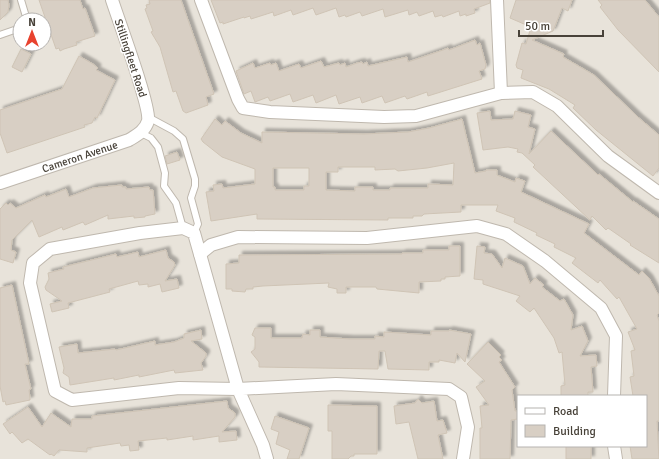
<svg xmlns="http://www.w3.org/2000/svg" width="659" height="459" font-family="Signika,sans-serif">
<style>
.residential{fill:#e8e3da;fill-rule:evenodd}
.building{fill:#d8cfc4;stroke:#cfc4b5;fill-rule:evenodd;filter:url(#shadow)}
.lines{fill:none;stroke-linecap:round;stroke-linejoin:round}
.service-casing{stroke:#bfb8ae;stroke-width:8}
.minor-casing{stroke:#bfb8ae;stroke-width:14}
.service{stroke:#fff;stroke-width:6}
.minor{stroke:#fff;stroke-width:12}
.labels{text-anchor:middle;stroke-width:3;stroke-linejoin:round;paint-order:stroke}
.street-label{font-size:11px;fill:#484239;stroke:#fff}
</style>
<defs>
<filter id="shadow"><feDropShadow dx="3.5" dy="-3.5" stdDeviation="1" flood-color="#0004"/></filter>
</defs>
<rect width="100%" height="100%" fill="#f4f1eb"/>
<!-- residential -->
<path class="residential" d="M0,0H659V459H0ZM20,20H44V44H20ZM518,396H646V446H518Z"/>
<!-- building -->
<g class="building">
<polygon points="0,0 8,0 9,5 8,12 0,20"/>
<polygon points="39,0 80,0 83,9 85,8 95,36 76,42 77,45 64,49 60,51 59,48 56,49"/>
<polygon points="149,0 181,0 214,94 206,97 208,105 186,113 183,111 176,91 173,92 160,47 151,32 153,31 145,9 147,8 146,5 150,4"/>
<polygon points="211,0 490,0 490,3 474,9 475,13 466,16 466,14 460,16 459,11 443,17 442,15 435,17 433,11 419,16 417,12 409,15 408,10 385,17 383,9 362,16 360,12 346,17 345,15 339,17 336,8 316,15 313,8 293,15 291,10 274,16 273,12 251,19 250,16 244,18 244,17 223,24 223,22 220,23"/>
<polygon points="516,0 572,0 568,11 562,8 553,31 532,40 564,54 563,57 594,75 639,118 659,135 659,168 653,176 596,130 573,108 575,105 549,89 521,78 523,70 517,68 516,65 522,43 526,44 531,27 510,18"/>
<polygon points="598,0 645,0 659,17 659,72 618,30 600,7 602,5"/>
<polygon points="475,40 477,45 480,43 486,65 485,69 479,71 482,79 428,96 427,92 407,99 405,96 385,103 382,96 362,103 360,97 339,104 336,95 316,103 313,95 293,102 290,94 270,101 268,97 255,102 251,91 244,94 236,71 253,63 255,68 270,63 271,65 276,63 279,71 299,64 301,68 321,61 324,67 339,63 340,65 345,63 346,67 357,63 362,62 363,64 367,62 368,66 407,57 408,62 443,50 448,48 449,50"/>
<polygon points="21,49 31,54 22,72 12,67"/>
<polygon points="79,56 93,64 98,68 96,70 115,80 97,118 95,117 92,123 84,125 85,127 7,153 0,133 0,110 62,89"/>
<polygon points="490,111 491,120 513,119 515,111 531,115 528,127 535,129 529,154 551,131 598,175 599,174 633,202 633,201 659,219 659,263 630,245 631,244 608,228 606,230 592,216 590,220 533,167 535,165 522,153 517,152 518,149 508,147 483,150 477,113"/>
<path d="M215,119L222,125L225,121L241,133L262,143V132L364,134L408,132L429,128L462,119L475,173L486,171V170H497V175L515,182L516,178L525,181L521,192L589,224L584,233L639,275L642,271L649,278L659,296V313L657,315L659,321V421H657L659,459H632L630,446H646V396H633L630,377L634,376L631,351L635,350L628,332L637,329L619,297L617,299L600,280L598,283L572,263L576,258L554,247L555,244L536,235L537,233L514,222L515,218L496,211L498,205H461V212L424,214L422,216H413V218H388V220L257,219V214L211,221L206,192L214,191L213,185L222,184L223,188L255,184V169L222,157L203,142L201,139ZM454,163L453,185L428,184V188H390V190H373V187H355V191L326,190V172H338V167H375V170L395,169L398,171L427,168ZM273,168H309V186H304V190H275V187H273Z"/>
<polygon points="177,152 180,160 167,164 165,156"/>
<polygon points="122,185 122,187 126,187 126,189 149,187 150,190 153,190 155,214 145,216 145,217 134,218 134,216 108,219 108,215 85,225 83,222 63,230 62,227 39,237 32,220 12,240 11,250 16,252 13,263 0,259 0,209 6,203 8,205 10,203 16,208 45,195 46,197 66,189 69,197 93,188"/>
<polygon points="449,246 460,246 460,276 445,277 445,279 441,279 441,281 419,282 419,293 377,289 376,287 346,287 346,293 337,293 337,289 328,287 329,283 263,286 253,287 253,289 246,289 245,292 232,291 232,289 226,289 226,264 239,263 239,255 402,254 402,253 423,253 423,250 449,250"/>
<polygon points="477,246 485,247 484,253 492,254 502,268 505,258 523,266 530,284 535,278 544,285 542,287 560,301 564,299 573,315 571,330 582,326 588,341 580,356 596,355 597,366 591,367 593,392 588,392 588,396 561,396 561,386 565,385 562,352 559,353 554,338 534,308 530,312 516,301 520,296 483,284 483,280 474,279"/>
<polygon points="166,250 168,258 174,262 175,265 165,281 177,279 179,288 162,292 160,284 148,287 148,284 139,285 138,281 109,289 110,292 68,303 69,308 52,312 50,304 62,301 46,290 45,287 49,279 48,273 64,269 63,267 116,254 117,257 138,252 139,257"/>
<polygon points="12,285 29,364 25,364 31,389 29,390 30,398 30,400 6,405 5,401 3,402 0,386 0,288"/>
<polygon points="255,328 271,328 271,338 302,338 303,334 310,335 310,330 320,330 320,337 350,339 375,339 375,336 384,337 384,332 431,335 431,331 449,331 449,330 471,334 465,362 457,353 455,363 439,360 439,362 429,362 429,370 388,369 385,351 379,351 378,369 259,367 259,362 251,352 255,349 255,337 252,335"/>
<polygon points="201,330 202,339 191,341 206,353 206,356 201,363 203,370 175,373 174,370 139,377 139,375 114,380 114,378 70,385 69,377 63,373 64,368 59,347 77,344 78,353 115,349 116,350 155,341 155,345 174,342 184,338 184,334"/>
<polygon points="488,342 501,355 499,357 502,360 499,362 515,387 512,390 515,411 518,411 518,419 511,420 510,459 480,459 480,428 482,428 480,406 489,405 476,387 485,381 467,364"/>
<polygon points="418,399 422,403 434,401 437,421 443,420 447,433 438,435 443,459 418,459 409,422 396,424 394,406 415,403"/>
<polygon points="227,401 228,408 235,413 235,417 222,432 236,431 237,440 219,442 219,436 193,440 193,436 167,440 167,438 138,441 139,450 130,451 129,445 121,446 120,443 87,448 87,452 59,450 54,456 51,454 50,455 28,439 22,443 12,432 10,434 3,424 28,407 42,427 51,413 71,427 72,419 92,419 92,416"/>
<polygon points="328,405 377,406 377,454 354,454 354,456 351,456 348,459 332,459 332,431 328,431"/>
<polygon points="275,416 309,428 299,459 287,459 290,450 276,444 279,432 271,429"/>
<rect x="566" y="446" width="25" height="13"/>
</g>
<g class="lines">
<defs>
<g id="service">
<polyline points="21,0 27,20"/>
<polyline points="0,35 20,28"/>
<polyline points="148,117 174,131 183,139 195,179 195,186 191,198 198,224 194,233"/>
<polyline points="141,133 151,138 158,147 165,173 164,186 176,203 183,228"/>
</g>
<g id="minor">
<polyline points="201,0 238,99 243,108 270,112 384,117 416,116 501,93 533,92 557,106 608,156 659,193"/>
<polyline points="497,0 501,93"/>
<path id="s1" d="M0,183L129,140C137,135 145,131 148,121C151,107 118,19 112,0"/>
<polyline points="200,254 211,245 238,237 367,238 477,226 506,234 545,261 601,308 616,336 614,396"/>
<polyline points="614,446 616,459"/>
<polyline points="267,459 263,445 238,389 194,233 183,228 140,233 50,249 33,263 30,283 55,391 72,400 179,388 238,389 336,384 449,389 461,397 468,427 463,459"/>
</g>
</defs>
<!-- service casing -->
<use href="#service" class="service-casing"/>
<!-- minor casing -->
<use href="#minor" class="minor-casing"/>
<!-- service -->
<use href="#service" class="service"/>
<!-- minor -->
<use href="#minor" class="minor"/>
</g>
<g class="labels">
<!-- street labels -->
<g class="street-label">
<text transform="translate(131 58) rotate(72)" y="4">Stillingfleet Road</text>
<text dy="4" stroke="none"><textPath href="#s1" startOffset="84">Cameron Avenue</textPath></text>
</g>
</g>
<!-- legend -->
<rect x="517" y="395" width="130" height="52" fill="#ffffff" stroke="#b6b3b0"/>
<rect x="525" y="408" width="20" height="6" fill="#ffffff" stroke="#b6b3b0"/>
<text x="553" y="415" font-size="12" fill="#484239">Road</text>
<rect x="525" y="425" width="20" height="12" fill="#d8cfc4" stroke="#b6b3b0"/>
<text x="553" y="435" font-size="12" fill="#484239">Building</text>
<!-- north arrow -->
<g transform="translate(32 32)"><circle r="19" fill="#ffffff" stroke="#b6b3b0"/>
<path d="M0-3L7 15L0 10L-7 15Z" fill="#e8422e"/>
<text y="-6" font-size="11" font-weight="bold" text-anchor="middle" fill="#484239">N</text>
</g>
<!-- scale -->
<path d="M519 30v6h84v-6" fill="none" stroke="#484239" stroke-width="2"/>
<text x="525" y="30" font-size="12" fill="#484239" stroke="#ffffff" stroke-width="3" paint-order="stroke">50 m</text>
</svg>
